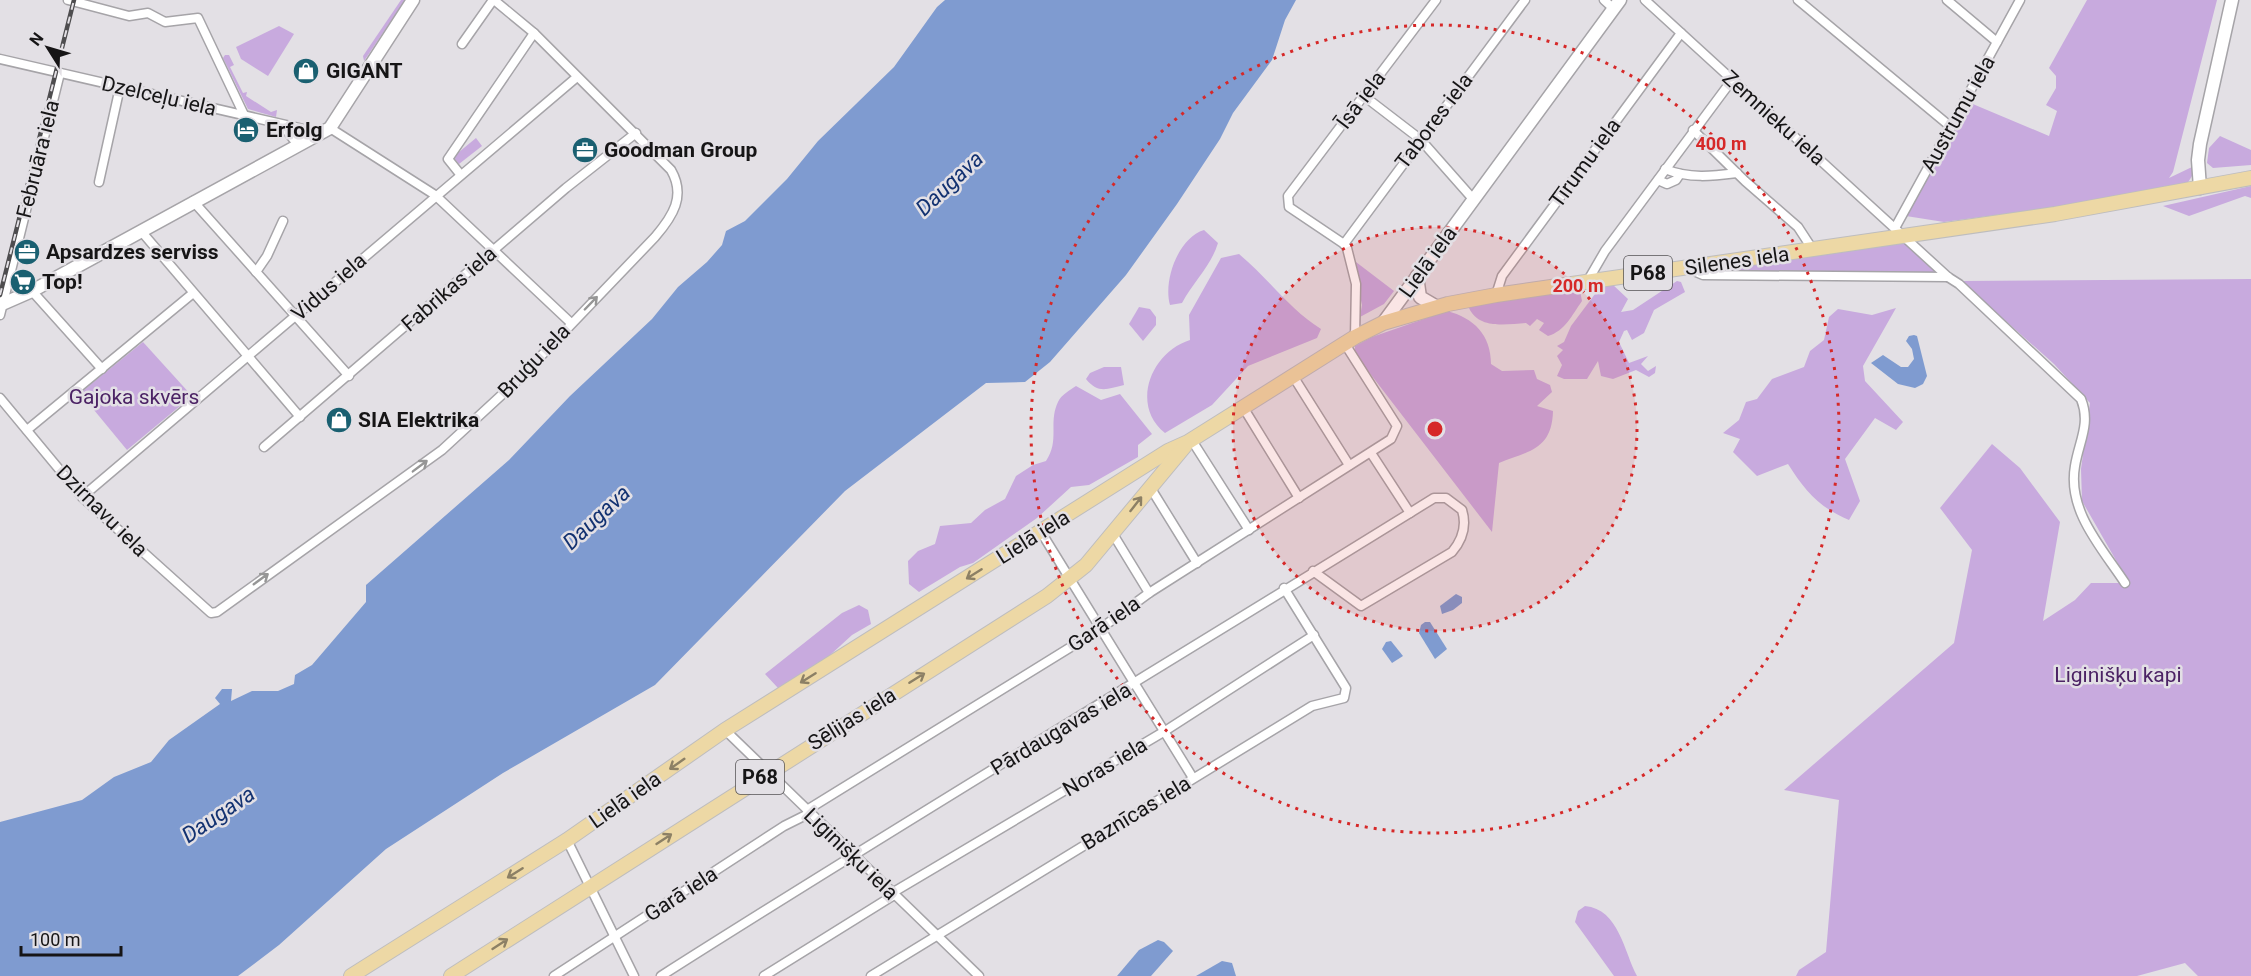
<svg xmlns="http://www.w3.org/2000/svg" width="2251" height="976" font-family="Roboto,sans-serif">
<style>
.green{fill:#c8aade}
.water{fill:#7f9bd0}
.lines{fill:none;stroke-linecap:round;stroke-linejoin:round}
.street-casing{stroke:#a6a4a8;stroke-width:11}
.secondary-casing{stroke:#a6a4a8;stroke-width:15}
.primary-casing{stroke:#bebdbe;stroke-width:16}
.street{stroke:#fff;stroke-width:8}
.secondary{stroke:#fff;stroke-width:12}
.primary{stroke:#edd8a5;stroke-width:14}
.rail-casing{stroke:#4e4d4f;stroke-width:4.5}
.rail{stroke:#e3e0e5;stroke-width:2;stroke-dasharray:7;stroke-linecap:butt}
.oneway{stroke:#969696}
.oneway2{stroke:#8c8065}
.ring{fill:none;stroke:#d62828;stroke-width:3;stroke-dasharray:3 6}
.labels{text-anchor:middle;stroke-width:5;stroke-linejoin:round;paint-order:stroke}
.shield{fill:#e3e0e5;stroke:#545254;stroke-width:1.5}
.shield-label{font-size:20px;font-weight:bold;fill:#161516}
.poi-label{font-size:21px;font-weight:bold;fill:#161516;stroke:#e3e0e5;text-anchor:start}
.street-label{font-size:21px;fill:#161516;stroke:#e3e0e5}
.park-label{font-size:21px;fill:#4c2365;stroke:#e3e0e5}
.water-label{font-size:22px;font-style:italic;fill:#133271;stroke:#e3e0e5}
.centre{fill:#d62828;stroke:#e3e0e5;stroke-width:3}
.ring-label{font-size:18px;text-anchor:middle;font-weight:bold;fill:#d62828;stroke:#e3e0e5;stroke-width:5;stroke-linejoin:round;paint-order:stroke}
</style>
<rect width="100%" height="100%" fill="#e3e0e5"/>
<!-- green -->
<g class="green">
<polygon points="401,0 405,0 364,61 363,56"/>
<polygon points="2087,0 2217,0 2173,172 2169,178 2192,167 2192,176 2187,184 2049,208 1944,222 1906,216 1968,102 2049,136 2057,111 2046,105 2056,88 2056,76 2049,68"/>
<polygon points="279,26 294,34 268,76 241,59 236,47"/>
<polygon points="225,55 229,55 234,65 230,67 243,93 247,92 246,96 271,112 277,110 276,117 248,109 223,58"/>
<polygon points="2220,136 2251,150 2251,165 2213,168 2207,163 2209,148"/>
<polygon points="476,138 482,146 459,164 453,157"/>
<polygon points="2251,186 2251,198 2245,196 2189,216 2163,206"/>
<path d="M1204,230L1218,243C1211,266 1194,281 1182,303L1170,305C1163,281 1178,238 1204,230Z"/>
<polygon points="1903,243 1908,243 1941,273 1707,272"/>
<path d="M1239,254C1267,277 1290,310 1321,329L1317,338L1248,366L1212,405L1165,433C1130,405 1151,352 1190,340L1189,315L1221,258Z"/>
<polygon points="1352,259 1394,291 1384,304 1360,317 1362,305"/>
<polygon points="2251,279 2251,976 2198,976 2185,963 2137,976 1796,976 1799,970 1826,952 1839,800 1784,790 1954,643 1972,550 1940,508 1992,444 2020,468 2060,522 2043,621 2075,600 2091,583 2129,583 2082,501 2081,469 2090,403 2054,364 1961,281"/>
<polygon points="1677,281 1681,282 1685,292 1654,310 1644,333 1632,340 1627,330 1624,331 1619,342 1629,363 1648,356 1641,364 1648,371 1656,366 1655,373 1649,377 1636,370 1613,379 1601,376 1598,361 1587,379 1564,379 1557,376 1562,365 1557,356 1563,350 1557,346 1564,342 1571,326 1598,290 1612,284 1628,299 1621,312 1633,310"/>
<path d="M1576,290L1580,291L1582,301C1572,315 1565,331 1548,336L1539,330L1544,323L1537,319L1530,326L1526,323C1507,324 1479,330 1469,308L1472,305Z"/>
<polygon points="1139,307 1150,309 1156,317 1156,325 1143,341 1129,324"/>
<path d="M1896,308L1863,366L1865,381L1903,422L1896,430L1875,418L1845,459L1860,501L1849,520C1820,508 1805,491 1788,464L1757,476L1733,452L1740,439L1723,433L1739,420L1746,402L1757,399L1772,379L1804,367L1810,351L1824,340L1829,317L1838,309L1872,315Z"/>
<path d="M1447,311C1474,318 1491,335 1491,364L1502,371L1534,370L1537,379L1550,385L1552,392L1537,406L1553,411C1552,449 1530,451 1499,463L1492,532L1355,354V346L1372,337Z"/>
<polygon points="143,342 192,396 127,450 80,393"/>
<path d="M1104,367H1121L1124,385C1107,389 1098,394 1086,379L1090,373Z"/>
<path d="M1076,386L1101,400L1120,394L1152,434L1138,445V457L1089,485L1071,487L1037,518L973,563L960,567L919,592L909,584L908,561L918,551L935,544L940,526L971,523L985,510L1005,499L1016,476L1033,465L1046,461C1060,440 1048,423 1058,402C1061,395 1070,390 1076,386Z"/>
<polygon points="859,605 868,610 871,624 852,635 828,657 778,688 765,674 842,613"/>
<path d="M1585,906C1619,909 1624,952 1637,976H1614L1575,922L1578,911Z"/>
</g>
<!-- water -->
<g class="water">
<polygon points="945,0 1296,0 1285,20 1272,60 1233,113 1220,139 1177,204 1126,275 1050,362 1025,382 986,383 845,491 655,685 503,773 386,849 279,945 238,976 0,976 0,822 82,800 114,777 151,762 169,740 220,704 215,698 222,689 232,689 231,701 252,691 278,691 294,684 295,675 312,665 366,602 366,585 509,460 570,396 652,319 678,287 707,262 722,245 726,231 745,221 787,179 818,141 894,67 937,7"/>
<polygon points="1914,335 1917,336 1927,376 1923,384 1915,388 1898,384 1871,363 1883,355 1901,367 1908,367 1914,359 1912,349 1906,341 1909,336"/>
<polygon points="1456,594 1462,597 1462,603 1453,610 1442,614 1440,606"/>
<polygon points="1425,622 1430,622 1447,649 1435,659 1419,633 1421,625"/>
<polygon points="1391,641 1403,656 1392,663 1382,649 1386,642"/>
<polygon points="1158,940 1164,942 1173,951 1151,976 1117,976 1139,950"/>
<polygon points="1222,961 1232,963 1236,976 1196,976"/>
</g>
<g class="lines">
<defs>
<g id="street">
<polyline points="68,0 129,16 148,13 165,22 198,18 245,117"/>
<polyline points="1604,0 1614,9"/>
<path d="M1645,0L1948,277L1959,284L2081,399C2091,424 2079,441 2075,466C2067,511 2102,548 2125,583"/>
<polyline points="1798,0 1951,127"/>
<polyline points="1947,0 1997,42"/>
<polyline points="462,44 493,0"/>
<polyline points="0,59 321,133"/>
<polyline points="1364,96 1420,139 1473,199"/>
<polyline points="283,126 298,145"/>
<polyline points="330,128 435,195 571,323"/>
<polyline points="1693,130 1745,181 1798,227 1813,250"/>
<path d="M1665,169C1689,179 1713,176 1737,173"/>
<polyline points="460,174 448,159 534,33"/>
<polyline points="1658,180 1667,184 1676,180 1680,174"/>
<polyline points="99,182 120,87"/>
<polyline points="193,201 349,376"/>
<polyline points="1895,228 2020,0"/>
<polyline points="141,231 300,417"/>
<polyline points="1344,244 1525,0"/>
<polyline points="1689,269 1703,275 1948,277"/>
<polyline points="256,272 267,256 283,221"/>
<polyline points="1587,282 1605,251 1732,80"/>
<polyline points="32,291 102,369"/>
<polyline points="1496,295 1502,276 1681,33"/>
<polyline points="0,315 60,73"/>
<polyline points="1355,337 1356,284 1347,248 1344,244 1289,207 1288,196 1436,0"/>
<polyline points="1293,376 1349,465"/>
<path d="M0,398L83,498L211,613L217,612L442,450L519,379L655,237C673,216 686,196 671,170L534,33L494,0"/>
<polyline points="1243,407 1299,498"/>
<polyline points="27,430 192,294"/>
<polyline points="1191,439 1249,530"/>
<polyline points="264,447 566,188 636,133"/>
<polyline points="1371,453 1410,513"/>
<polyline points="1150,487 1197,563"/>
<polyline points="82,497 577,77"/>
<polyline points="1041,532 1193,778"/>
<polyline points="1113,534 1149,593"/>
<polyline points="725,730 979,976"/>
<polyline points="807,810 1100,629 1149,593 1391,439 1397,426 1345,344"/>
<polyline points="567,840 634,976"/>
<polyline points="892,893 1165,731 1314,635"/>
<polyline points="554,976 784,826 810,813"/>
<path d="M661,976C917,813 1177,658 1434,498H1446L1462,510C1467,526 1463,539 1452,552L1361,606L1313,571"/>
<polyline points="764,976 894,895"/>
<polyline points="871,976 1312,706 1344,698 1346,688 1284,588"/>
</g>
<g id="secondary">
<polyline points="2200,188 2198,160 2200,144 2232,0"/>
<polyline points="1417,276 1420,297 1437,307"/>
<polyline points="0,305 32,291 330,128 413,0"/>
<polyline points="1383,323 1620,0"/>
</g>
<g id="primary">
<polyline points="351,976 567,840 725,730 1168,451 1188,442 1355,337 1383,323 1448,304 1496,295 2055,214 2251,178"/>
<polyline points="451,976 1047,596 1086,565 1185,446"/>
</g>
</defs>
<!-- street casing -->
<use href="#street" class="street-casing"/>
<!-- secondary casing -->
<use href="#secondary" class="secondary-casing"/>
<!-- primary casing -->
<use href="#primary" class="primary-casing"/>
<!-- street -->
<use href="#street" class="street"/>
<!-- secondary -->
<use href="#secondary" class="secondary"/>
<!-- primary -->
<use href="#primary" class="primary"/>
<defs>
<polyline id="rail" points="0,295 74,0"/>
</defs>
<!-- rail casing -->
<use href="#rail" class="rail-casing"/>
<!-- rail -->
<use href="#rail" class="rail"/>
</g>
<!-- one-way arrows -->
<defs><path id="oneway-shaft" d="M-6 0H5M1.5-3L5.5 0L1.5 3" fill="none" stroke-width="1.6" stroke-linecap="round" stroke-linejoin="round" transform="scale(1.5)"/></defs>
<g class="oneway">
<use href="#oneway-shaft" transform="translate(591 303) rotate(-46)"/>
<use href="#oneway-shaft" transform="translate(420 466) rotate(-37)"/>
<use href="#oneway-shaft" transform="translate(261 579) rotate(-36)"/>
</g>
<g class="oneway2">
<use href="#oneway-shaft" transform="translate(1136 504) rotate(-52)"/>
<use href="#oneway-shaft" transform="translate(974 574) rotate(148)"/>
<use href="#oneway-shaft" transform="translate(808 678) rotate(148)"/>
<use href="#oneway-shaft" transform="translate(917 678) rotate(-32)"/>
<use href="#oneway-shaft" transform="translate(677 764) rotate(145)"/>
<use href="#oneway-shaft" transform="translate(664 839) rotate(-33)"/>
<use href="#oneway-shaft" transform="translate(515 873) rotate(148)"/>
<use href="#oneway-shaft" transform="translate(500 944) rotate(-33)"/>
</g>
<!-- distance rings -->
<circle cx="1435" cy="429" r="202" fill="#d62828" fill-opacity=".12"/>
<g class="ring">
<circle cx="1435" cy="429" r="202"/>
<circle cx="1435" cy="429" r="404"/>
</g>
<!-- icons -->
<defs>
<symbol id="shop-disc" viewBox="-11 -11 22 22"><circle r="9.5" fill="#1a6071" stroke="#e3e0e5"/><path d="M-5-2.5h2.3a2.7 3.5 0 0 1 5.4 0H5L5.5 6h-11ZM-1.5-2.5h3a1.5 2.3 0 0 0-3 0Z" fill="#fff"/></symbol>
<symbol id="hotel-disc" viewBox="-11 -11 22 22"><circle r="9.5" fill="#1a6071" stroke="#e3e0e5"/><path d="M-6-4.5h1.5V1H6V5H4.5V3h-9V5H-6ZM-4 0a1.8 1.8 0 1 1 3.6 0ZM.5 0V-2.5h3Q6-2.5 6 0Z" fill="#fff"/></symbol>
<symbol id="office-disc" viewBox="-11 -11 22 22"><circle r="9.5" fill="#1a6071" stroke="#e3e0e5"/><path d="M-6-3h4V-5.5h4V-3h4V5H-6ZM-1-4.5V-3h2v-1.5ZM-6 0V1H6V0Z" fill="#fff"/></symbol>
<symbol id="supermarket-disc" viewBox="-11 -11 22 22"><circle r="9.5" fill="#1a6071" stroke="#e3e0e5"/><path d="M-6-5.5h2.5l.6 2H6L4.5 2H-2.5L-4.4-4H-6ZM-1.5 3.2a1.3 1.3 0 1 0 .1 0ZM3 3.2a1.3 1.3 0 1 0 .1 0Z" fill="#fff"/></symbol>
</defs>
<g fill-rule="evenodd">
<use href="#shop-disc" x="291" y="56" width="30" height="30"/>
<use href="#hotel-disc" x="231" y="115" width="30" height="30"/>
<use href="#office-disc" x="570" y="135" width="30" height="30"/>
<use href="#office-disc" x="12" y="237" width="30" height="30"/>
<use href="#supermarket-disc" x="8" y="267" width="30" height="30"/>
<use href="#shop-disc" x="324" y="405" width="30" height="30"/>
</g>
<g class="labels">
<!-- shield labels -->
<g class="shield">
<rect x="1624" y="256" width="48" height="34" rx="4.5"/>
<rect x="736" y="760" width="48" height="34" rx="4.5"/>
</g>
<g class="shield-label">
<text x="1648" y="280">P68</text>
<text x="760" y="784">P68</text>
</g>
<!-- poi labels -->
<g class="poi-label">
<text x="326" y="78">GIGANT</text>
<text x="266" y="137">Erfolg</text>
<text x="604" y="157">Goodman Group</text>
<text x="46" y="259">Apsardzes serviss</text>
<text x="42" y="289">Top!</text>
<text x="358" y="427">SIA Elektrika</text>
</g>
<!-- street labels -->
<g class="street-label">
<text transform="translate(159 96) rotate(13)" y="7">Dzelceļu iela</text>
<text transform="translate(1361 100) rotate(-53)" y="7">Īsā iela</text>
<text transform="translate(1958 114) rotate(-61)" y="7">Austrumu iela</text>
<text transform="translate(1774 118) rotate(42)" y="7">Zemnieku iela</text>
<text transform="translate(1434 121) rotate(-53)" y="7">Tabores iela</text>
<text transform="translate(38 159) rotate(-76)" y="7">Februāra iela</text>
<text transform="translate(1585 163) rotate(-54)" y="7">Tīrumu iela</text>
<text transform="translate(1737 261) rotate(-8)" y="7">Silenes iela</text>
<text transform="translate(1428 262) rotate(-54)" y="7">Lielā iela</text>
<text transform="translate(329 287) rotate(-41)" y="7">Vidus iela</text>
<text transform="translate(449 289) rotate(-41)" y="7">Fabrikas iela</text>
<text transform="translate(534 361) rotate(-46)" y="7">Bruģu iela</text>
<text transform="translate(102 511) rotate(45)" y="7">Dzirnavu iela</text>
<text transform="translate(1033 537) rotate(-32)" y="7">Lielā iela</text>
<text transform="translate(1104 624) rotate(-34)" y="7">Garā iela</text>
<text transform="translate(852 719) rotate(-32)" y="7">Sēlijas iela</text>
<text transform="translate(1061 729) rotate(-31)" y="7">Pārdaugavas iela</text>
<text transform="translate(1105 767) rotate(-31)" y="7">Noras iela</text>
<text transform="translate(625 800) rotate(-35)" y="7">Lielā iela</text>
<text transform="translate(1136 813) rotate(-31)" y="7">Baznīcas iela</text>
<text transform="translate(851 854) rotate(44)" y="7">Liginišķu iela</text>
<text transform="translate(681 894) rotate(-33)" y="7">Garā iela</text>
</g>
<!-- park labels -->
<g class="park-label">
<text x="134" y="404">Gajoka skvērs</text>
<text x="2118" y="682">Liginišķu kapi</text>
</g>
<!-- water labels -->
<g class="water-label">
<text transform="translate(949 183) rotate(-43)" y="8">Daugava</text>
<text transform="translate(596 517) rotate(-43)" y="8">Daugava</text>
<text transform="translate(218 814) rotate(-34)" y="8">Daugava</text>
</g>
</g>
<circle cx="1435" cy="429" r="9" class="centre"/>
<g class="ring-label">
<text x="1721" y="150">400 m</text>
<text x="1578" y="292">200 m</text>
</g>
<!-- north arrow -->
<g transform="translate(48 48) rotate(307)" stroke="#e3e0e5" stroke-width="4.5" paint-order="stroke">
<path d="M0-4.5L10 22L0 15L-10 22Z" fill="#161516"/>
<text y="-9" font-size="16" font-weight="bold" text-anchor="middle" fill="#161516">N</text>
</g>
<!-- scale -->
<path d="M21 946v9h100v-9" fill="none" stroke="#161516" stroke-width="3"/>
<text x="30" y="946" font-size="18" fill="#161516" stroke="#e3e0e5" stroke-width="4.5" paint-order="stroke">100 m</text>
</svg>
